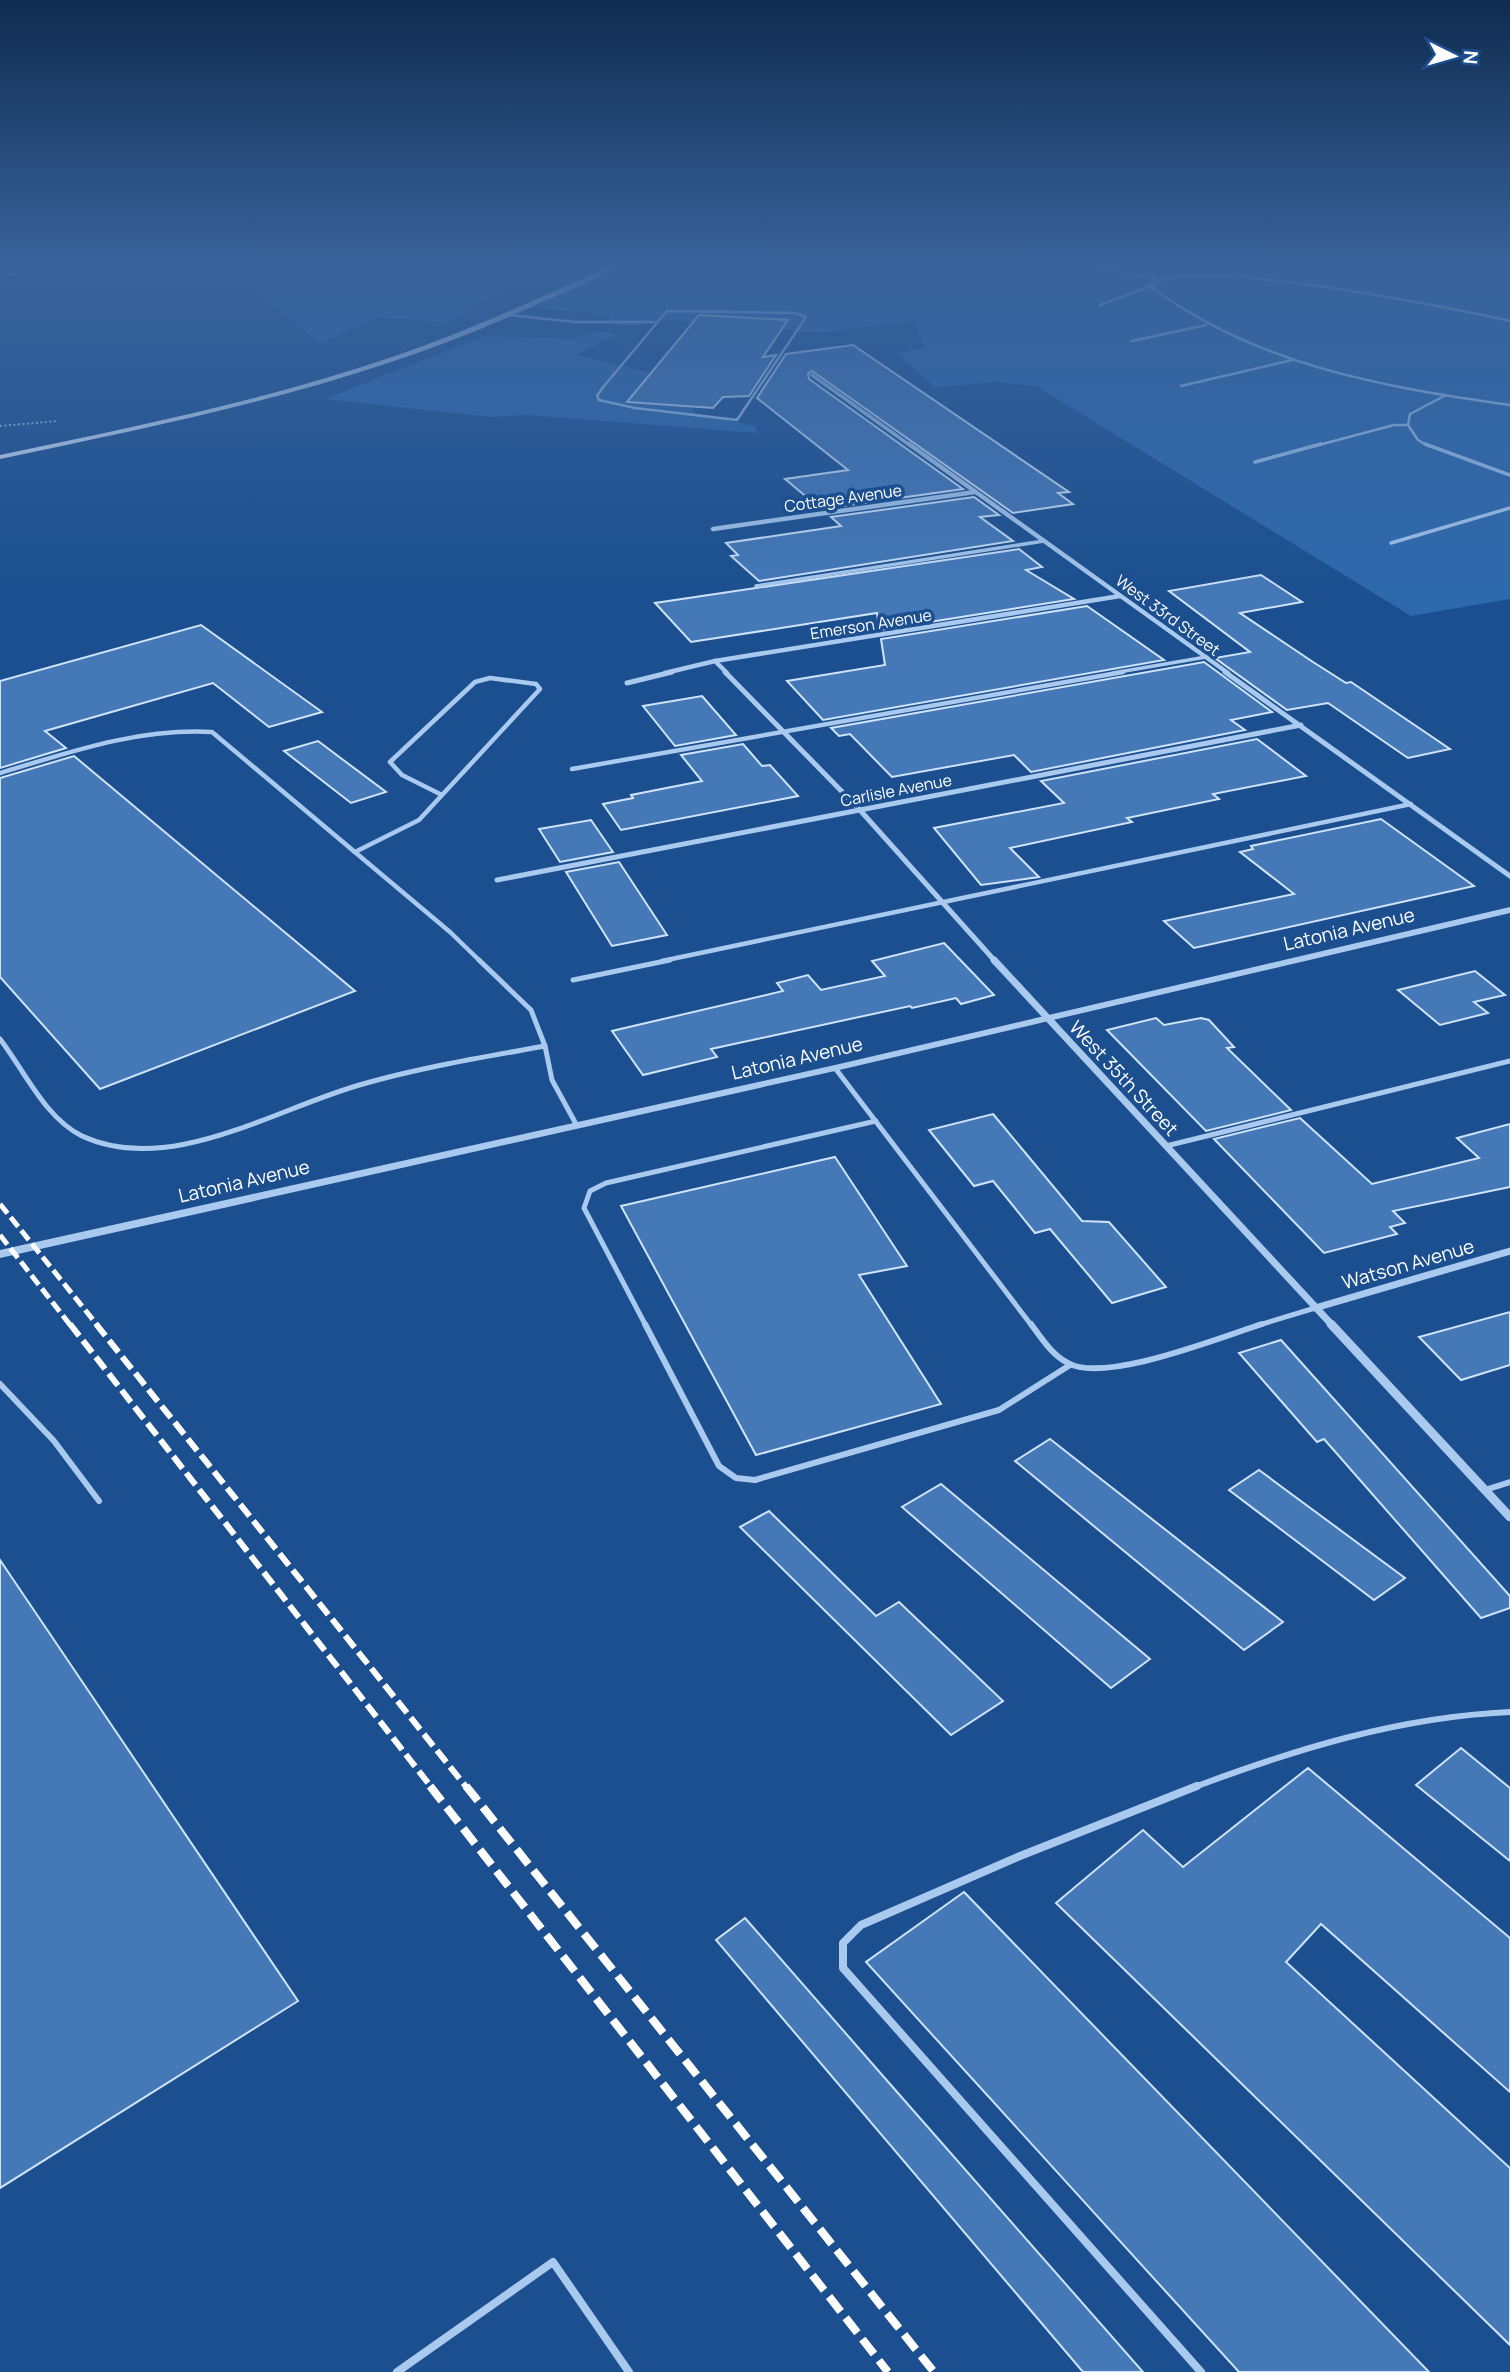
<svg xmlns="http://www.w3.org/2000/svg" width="1510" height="2372" font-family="Manrope,sans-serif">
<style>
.green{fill:#2e69ad}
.building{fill:#4478b7;stroke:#cfe3fa;stroke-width:2}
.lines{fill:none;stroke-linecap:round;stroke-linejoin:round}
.path{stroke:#a9c9ee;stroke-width:2;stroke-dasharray:2 2.5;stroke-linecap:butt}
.service-far5{stroke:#a9c9ee;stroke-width:2.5}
.service-far4{stroke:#a9c9ee;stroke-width:3.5}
.service-far3{stroke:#a9c9ee;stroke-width:4.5}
.service-far2{stroke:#a9c9ee;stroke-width:5}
.service-far1{stroke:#a9c9ee;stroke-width:6}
.service{stroke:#a9c9ee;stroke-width:8}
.minor-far4{stroke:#a9c9ee;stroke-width:3.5}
.minor-far3{stroke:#a9c9ee;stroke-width:4.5}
.minor-far2{stroke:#a9c9ee;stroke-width:5}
.minor-far1{stroke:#a9c9ee;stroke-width:7}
.minor{stroke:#a9c9ee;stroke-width:9}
.tertiary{fill:#a9c9ee;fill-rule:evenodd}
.secondary{fill:#d6e6fa;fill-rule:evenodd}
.rail-far2{stroke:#fff;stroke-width:5;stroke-dasharray:12 5;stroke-linecap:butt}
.rail-far1{stroke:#fff;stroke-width:6;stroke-dasharray:15 6;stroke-linecap:butt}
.rail{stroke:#fff;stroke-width:8;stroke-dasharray:19 8;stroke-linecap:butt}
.labels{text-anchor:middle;stroke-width:7;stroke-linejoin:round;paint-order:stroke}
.far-street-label{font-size:16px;fill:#fff;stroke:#1b4f8f}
.street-label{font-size:19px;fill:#fff;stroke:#1b4f8f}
</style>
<rect width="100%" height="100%" fill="#1b4f8f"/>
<!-- green -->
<g class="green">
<polygon points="226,266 538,266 448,323 377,317 320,344"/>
<polygon points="614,266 1510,266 1510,599 1411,616 1036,386 998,382 935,387 897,353 926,348 913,321 819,333 656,319 642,326 608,325 609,315 524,307"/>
<polygon points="596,331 617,334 577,355 668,377 696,414 755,426 757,433 527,415 490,417 325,399 484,336 574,339"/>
</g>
<!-- building -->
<g class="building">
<polygon points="699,315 788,320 763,357 776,355 749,396 723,397 713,408 627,402"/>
<polygon points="853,345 1069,492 1058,493 1073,504 1013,513 812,371 808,374 809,379 963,489 821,509 785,479 848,470 757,398 786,354"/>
<polygon points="974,497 999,515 980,517 1013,541 759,581 731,556 738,555 726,543 841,526 831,517"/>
<polygon points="1019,549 1042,567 1026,570 1074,599 879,630 877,613 691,642 655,603"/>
<polygon points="1261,575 1302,602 1240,613 1313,662 1346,683 1351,682 1450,749 1408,758 1328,703 1287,710 1215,658 1250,652 1169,591"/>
<polygon points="1087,606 1164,660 823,720 787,681 885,665 881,639"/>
<polygon points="201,625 322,712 269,727 213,683 45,731 66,748 0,768 0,681"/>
<polygon points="1204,662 1272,712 1231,720 1245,730 1031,772 1014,755 892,777 850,734 839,736 831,728"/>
<polygon points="702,696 736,735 675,746 643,706"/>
<polygon points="1257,739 1306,776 1213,794 1219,799 1127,818 1132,822 1010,848 1039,877 981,885 934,828 1064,803 1041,781"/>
<polygon points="318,741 386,792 351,803 284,751"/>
<polygon points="743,744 762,766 770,765 798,796 621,830 603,804 633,798 631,795 702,781 681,755"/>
<polygon points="74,756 355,991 100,1089 0,977 0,778"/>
<polygon points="1381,819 1474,886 1194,948 1164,921 1294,894 1240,852 1253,849 1251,846"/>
<polygon points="591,820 613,852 560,862 539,829"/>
<polygon points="619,862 667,935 612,946 566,872"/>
<polygon points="944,943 994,995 961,1004 956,998 912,1008 910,1006 711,1049 717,1057 643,1075 612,1031 783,991 777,983 808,975 821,990 885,976 872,961"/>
<polygon points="1475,971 1505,995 1474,1002 1488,1013 1440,1025 1398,990"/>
<polygon points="1156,1018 1164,1025 1201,1018 1209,1020 1234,1047 1227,1048 1291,1110 1206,1131 1107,1030"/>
<polygon points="993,1114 1082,1221 1109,1222 1166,1287 1112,1303 1050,1229 1035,1233 993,1181 974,1186 929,1130"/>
<polygon points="1300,1118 1372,1184 1479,1158 1457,1138 1510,1124 1510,1187 1393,1211 1405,1223 1390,1227 1397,1234 1324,1253 1214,1139"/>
<polygon points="835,1157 907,1266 859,1275 941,1404 756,1455 621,1206"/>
<polygon points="1510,1312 1510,1365 1461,1380 1419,1337"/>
<polygon points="1281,1340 1510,1596 1510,1608 1481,1618 1324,1439 1317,1442 1239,1353"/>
<polygon points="1050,1439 1283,1622 1244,1650 1015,1461"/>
<polygon points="1259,1470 1405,1578 1374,1600 1229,1490"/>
<polygon points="941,1484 1150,1659 1111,1688 902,1507"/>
<polygon points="769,1511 876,1616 899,1602 1003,1701 951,1735 740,1527"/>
<polygon points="0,1560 298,2001 0,2188"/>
<polygon points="1461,1748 1510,1788 1510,1861 1416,1785"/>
<polygon points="1308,1768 1510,1938 1510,2092 1321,1924 1286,1962 1510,2168 1510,2345 1056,1903 1143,1830 1183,1867"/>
<polygon points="964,1892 1429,2372 1239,2372 866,1962"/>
<polygon points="745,1918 883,2076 1143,2372 1083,2372 716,1940"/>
</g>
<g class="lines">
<!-- path -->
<g class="path">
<polyline points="0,275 127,266"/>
<polyline points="0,426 58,421"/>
</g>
<!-- service-far5 -->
<g class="service-far5">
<polyline points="1089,266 1157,279"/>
<polyline points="1100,305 1151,286"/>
<polygon points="667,311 795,313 806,317 737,420 635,408 599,400 597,396 604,386"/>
<polyline points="508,315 576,322 656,322"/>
<path d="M1510,321C1457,309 1183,253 1150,286C1255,365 1383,387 1510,405"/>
<polyline points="1132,341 1206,325"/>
<polyline points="1181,386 1292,360"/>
<polyline points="1315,446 1394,425 1408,425"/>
<polyline points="1428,446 1418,440 1408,425 1410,414 1446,395"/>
</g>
<!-- service-far4 -->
<g class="service-far4">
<polyline points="1425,444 1510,475"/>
<polyline points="1255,462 1321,444"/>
<polyline points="1391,543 1510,508"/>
<polyline points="756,586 1044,541"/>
<polyline points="1113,673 1206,657"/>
</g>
<!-- service-far3 -->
<g class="service-far3">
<polyline points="572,769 1123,672"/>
<path d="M0,773C70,752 138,728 212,732L450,932L480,961"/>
<polyline points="355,852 419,820 540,689 536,684 490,678 475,682 390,762 402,775 442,795"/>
<polyline points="662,961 1411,804"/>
</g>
<!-- service-far2 -->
<g class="service-far2">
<polyline points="479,960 531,1010 545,1046 552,1080 576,1124"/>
<polyline points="573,980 670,960"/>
<path d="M0,1039C24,1070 45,1118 82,1136C170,1177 278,1107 363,1084C422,1067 484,1057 545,1046"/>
<polyline points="835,1068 1032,1326"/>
<polyline points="1166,1146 1510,1061"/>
<polyline points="646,1326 584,1208 590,1191 606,1183 876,1121"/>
<polyline points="1256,1326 1315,1308"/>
</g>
<!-- service-far1 -->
<g class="service-far1">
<polyline points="645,1324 719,1466 736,1478 755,1480 999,1410 1070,1365"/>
<path d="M1031,1324C1042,1339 1052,1355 1068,1363C1104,1384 1221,1337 1262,1324"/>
<polyline points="0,1384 54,1441 99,1501"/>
<polyline points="1485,1490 1510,1482"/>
<path d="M1192,1788C1296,1749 1399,1717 1510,1712"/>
</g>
<!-- service -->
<g class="service">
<polyline points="1197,1786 1020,1856 861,1925 843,1943 843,1968 1201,2372"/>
<polyline points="397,2372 553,2262 629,2372"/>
</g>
<!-- minor-far4 -->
<polyline class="minor-far4" points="812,375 911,446"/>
<!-- minor-far3 -->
<g class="minor-far3">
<polyline points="909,444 1228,673"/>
<polyline points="713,529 975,492"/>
<polyline points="715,661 727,673"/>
<polyline points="665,673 715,661 1120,596"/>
</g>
<!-- minor-far2 -->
<g class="minor-far2">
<polyline points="725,672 859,809 995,961"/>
<polyline points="1225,672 1510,876"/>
<polyline points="627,683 672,672"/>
<polyline points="497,880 1301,725"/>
</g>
<!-- minor-far1 -->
<g class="minor-far1">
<polyline points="994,960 1333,1326"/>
<polyline points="1315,1308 1510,1251"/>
</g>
<!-- minor -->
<polyline class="minor" points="1331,1324 1510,1517"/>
<!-- tertiary -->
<polygon class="tertiary" points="1510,907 1510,913 835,1071 0,1258 0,1250 835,1065"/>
<!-- secondary -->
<path class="secondary" d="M610,266H617C591,283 559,294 531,307C362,385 180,421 0,459V455C133,427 267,400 395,356C469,331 539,298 610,266Z"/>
<!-- rail-far2 -->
<g class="rail-far2">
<polyline points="0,1204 98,1326"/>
<polyline points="0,1235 71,1326"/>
</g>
<!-- rail-far1 -->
<g class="rail-far1">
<polyline points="70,1324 432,1788"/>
<polyline points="96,1324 467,1788"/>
</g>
<!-- rail -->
<g class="rail">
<polyline points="430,1786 888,2372"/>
<polyline points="466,1786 934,2372"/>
</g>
</g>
<!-- sky -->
<linearGradient id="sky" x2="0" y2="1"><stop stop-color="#0f2b4f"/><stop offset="0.44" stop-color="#39639b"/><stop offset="1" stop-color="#39639b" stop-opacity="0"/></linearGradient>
<rect width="1510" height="598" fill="url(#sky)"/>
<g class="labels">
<!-- far-street labels -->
<g class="far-street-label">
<text transform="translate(843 498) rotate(-8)" y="6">Cottage Avenue</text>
<text transform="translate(1168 615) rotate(36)" y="6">West 33rd Street</text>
<text transform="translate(871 624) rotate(-9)" y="6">Emerson Avenue</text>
<text transform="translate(896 790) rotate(-11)" y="6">Carlisle Avenue</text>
</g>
<!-- street labels -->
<g class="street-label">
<text transform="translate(1349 929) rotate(-13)" y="7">Latonia Avenue</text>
<text transform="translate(797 1058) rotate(-13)" y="7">Latonia Avenue</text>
<text transform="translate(1124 1078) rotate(47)" y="7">West 35th Street</text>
<text transform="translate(244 1181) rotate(-13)" y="7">Latonia Avenue</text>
<text transform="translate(1408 1264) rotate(-16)" y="7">Watson Avenue</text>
</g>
</g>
<!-- north arrow -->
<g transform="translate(1454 56) rotate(95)" stroke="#1b4f8f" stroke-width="5" paint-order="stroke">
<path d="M0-5L12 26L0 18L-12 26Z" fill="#ffffff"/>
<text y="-10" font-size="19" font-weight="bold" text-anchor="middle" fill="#ffffff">N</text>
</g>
</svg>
